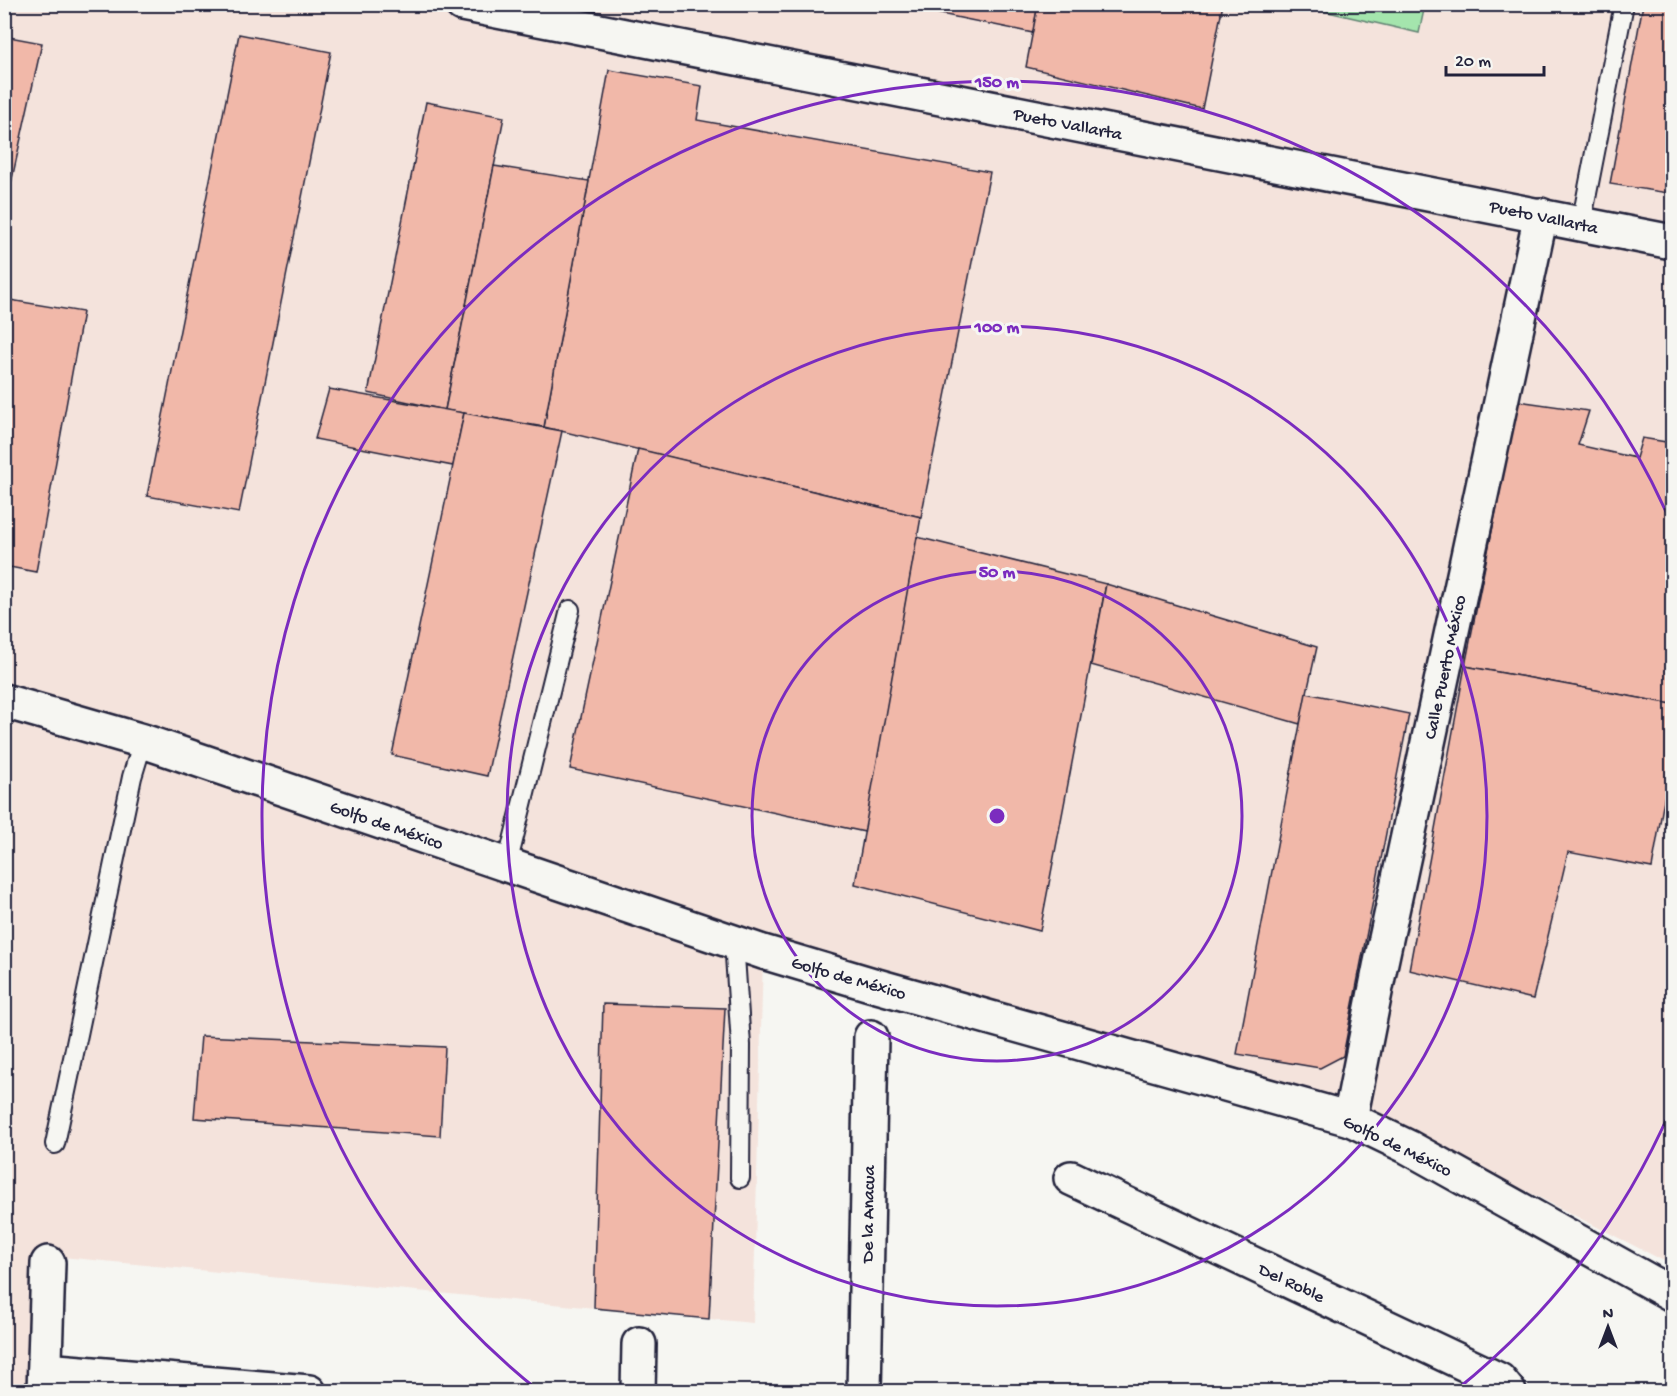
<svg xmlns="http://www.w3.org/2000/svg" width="1677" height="1396" font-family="'Gochi Hand',sans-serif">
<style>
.built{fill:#f4e3dc}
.green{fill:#a4e5ad;stroke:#638474;stroke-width:1.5}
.building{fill:#f1b8a9;stroke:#22223b;stroke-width:1.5}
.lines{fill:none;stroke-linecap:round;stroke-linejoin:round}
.service-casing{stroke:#22223b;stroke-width:22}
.minor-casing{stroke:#22223b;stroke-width:38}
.service{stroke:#f6f6f2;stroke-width:18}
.minor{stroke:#f6f6f2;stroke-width:33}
.ring{fill:none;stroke:#7b2cbf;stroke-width:3}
.labels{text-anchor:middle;stroke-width:6;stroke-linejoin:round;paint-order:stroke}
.street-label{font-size:18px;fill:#22223b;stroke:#f6f6f2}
.centre{fill:#7b2cbf;stroke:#f6f6f2;stroke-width:3}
.ring-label{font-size:18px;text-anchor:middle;font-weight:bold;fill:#7b2cbf;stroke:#f6f6f2;stroke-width:6;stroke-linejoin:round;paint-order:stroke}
</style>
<rect width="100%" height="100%" fill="#f6f6f2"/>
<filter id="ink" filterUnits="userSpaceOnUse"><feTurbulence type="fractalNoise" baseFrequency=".0167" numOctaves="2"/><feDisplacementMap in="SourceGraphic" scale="12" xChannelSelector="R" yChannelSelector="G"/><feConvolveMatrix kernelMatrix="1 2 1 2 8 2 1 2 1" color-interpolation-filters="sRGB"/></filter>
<g filter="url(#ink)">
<!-- built -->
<polygon class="built" points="5,5 1672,5 1672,1265 1406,1130 763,957 753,1323 41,1255 36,1391 5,1392"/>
<!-- green -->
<polygon class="green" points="1298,5 1425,5 1419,33"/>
<!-- building -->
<g class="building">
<polygon points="892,4 1038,4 1033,33"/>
<polygon points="1038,4 1223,4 1202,109 1026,67"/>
<polygon points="1643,4 1672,4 1672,168 1668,193 1610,184"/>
<polygon points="239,34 331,52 239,513 147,496"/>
<polygon points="4,36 42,43 4,215"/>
<polygon points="609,70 702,86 697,120 990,172 921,517 544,427"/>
<polygon points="426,102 504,117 445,410 368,393"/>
<polygon points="494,166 589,181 544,427 445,410"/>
<polygon points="4,299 83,312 36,572 4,566"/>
<polygon points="329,389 464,413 453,466 315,439"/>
<polygon points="1518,401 1589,411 1578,445 1636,458 1642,438 1672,443 1672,704 1465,666"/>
<polygon points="464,413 562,431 487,776 392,755"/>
<polygon points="638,449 921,517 865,832 570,769"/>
<polygon points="917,537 1106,584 1040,931 855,884"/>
<polygon points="1106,584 1317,647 1300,724 1091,665"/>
<polygon points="1465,666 1672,704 1672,754 1652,868 1568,852 1533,999 1409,970"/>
<polygon points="1306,693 1409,714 1343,1056 1320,1068 1237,1054"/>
<polygon points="603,1004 725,1008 709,1319 594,1308"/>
<polygon points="201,1036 445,1047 440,1136 194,1118"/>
</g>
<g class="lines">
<defs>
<g id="service">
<polyline points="1581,224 1624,4"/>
<polyline points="507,865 570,610"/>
<polyline points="734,941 741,1045 740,1178"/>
<polyline points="55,1144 132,777 143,741"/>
</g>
<g id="minor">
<polyline points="462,4 1672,242"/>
<polyline points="4,701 143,741 763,952 870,984 1350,1119 1408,1147 1672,1294"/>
<polyline points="1350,1119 1380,967 1541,215"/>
<polyline points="1071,1178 1499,1380 1509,1392"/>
<polyline points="45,1370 309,1392"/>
<polyline points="44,1392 48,1263"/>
<polyline points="638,1392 639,1344"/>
<polyline points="864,1392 871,1037"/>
</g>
</defs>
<!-- service casing -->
<use href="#service" class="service-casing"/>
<!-- minor casing -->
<use href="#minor" class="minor-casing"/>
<!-- service -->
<use href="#service" class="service"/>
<!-- minor -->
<use href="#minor" class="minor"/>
</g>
</g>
<!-- distance rings -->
<g class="ring">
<circle cx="997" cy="816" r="245"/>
<circle cx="997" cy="816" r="490"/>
<path d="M1671 1109A735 735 0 0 1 1455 1391M539 1391A735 735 0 1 1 1671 523"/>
</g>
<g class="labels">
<!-- street labels -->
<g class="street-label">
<text transform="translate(1068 123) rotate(11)" y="6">Pueto Vallarta</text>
<text transform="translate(1544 216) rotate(12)" y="6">Pueto Vallarta</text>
<text transform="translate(1444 667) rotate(-78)" y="6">Calle Puerto México</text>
<text transform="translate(387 824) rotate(19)" y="6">Golfo de México</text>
<text transform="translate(849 977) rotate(16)" y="6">Golfo de México</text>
<text transform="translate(1398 1145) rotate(26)" y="6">Golfo de México</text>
<text transform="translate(867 1214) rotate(-89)" y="6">De la Anacua</text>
<text transform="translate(1292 1282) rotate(25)" y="6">Del Roble</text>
</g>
</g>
<circle cx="997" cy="816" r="9" class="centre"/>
<g class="ring-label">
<text x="997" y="87">150 m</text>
<text x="997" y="332">100 m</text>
<text x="997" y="577">50 m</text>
</g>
<!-- margin -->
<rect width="1677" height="1396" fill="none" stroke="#f6f6f2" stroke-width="24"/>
<rect x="12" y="12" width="1653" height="1372" fill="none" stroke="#22223b" stroke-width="2" filter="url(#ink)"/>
<!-- north arrow -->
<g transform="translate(1608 1327)" stroke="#f6f6f2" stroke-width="4.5" paint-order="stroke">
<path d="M0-4.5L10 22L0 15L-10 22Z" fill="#22223b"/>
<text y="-9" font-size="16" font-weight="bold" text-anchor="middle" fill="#22223b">N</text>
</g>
<!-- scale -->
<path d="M1446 66v9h98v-9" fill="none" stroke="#22223b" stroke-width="3"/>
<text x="1455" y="66" font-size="18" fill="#22223b" stroke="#f6f6f2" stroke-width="4.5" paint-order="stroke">20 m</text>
</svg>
